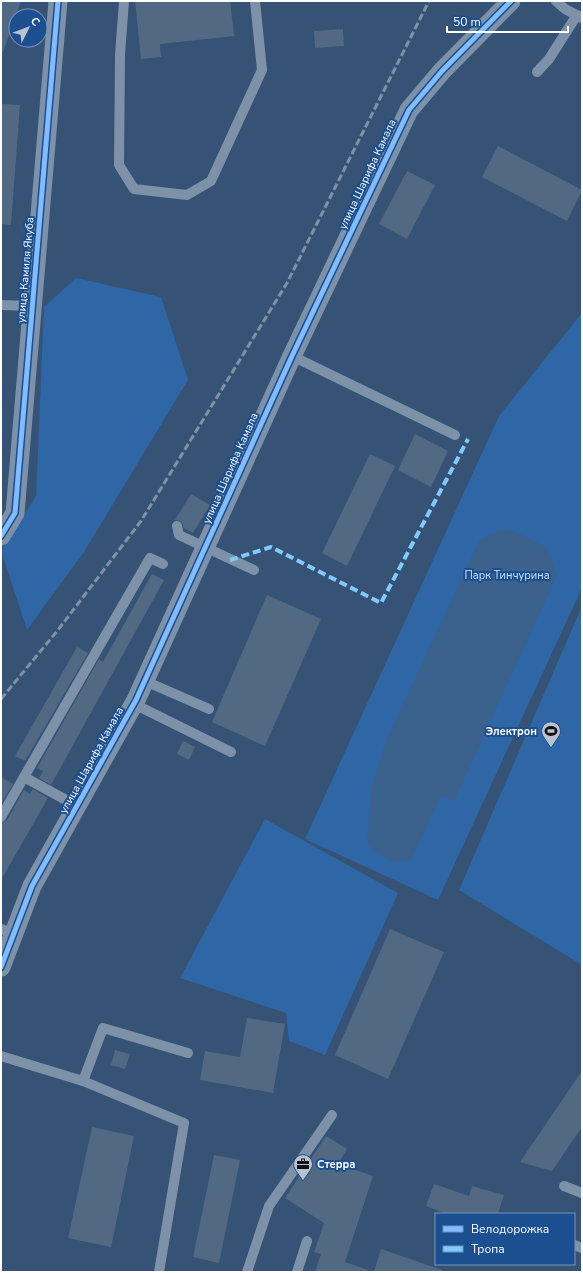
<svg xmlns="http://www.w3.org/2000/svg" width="583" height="1273" font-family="'Nunito Sans',sans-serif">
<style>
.green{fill:#2f66a5}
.water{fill:#3b618d}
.building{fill:#526984}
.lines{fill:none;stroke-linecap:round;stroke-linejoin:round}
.service{stroke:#7d92a8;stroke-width:10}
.minor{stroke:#7d92a8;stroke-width:19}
.rail{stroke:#7e92a7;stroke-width:3;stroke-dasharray:7 3;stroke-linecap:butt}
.quiet{stroke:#80caff;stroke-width:4;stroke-dasharray:8 4;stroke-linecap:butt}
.cycleway-casing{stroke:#1b4f8f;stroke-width:8}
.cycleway{stroke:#80bcff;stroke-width:5}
.labels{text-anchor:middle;stroke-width:4;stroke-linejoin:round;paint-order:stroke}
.street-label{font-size:11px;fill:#fff;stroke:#1b4f8f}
.park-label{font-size:11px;fill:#cfe3fa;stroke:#1b4f8f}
.poi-label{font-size:11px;font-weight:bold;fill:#fff;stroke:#1b4f8f;text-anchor:end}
</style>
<rect width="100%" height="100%" fill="#365274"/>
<!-- green -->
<g class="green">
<polygon points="76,278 161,297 188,380 84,552 27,630 1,551 36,496 44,307"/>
<polygon points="582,313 582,588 438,900 305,839 499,416"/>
<polygon points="582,606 582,965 459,890"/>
<polygon points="265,819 398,893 325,1055 289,1041 286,1013 180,978"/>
</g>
<!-- water -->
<polygon class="water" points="505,529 517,532 547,548 557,575 454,801 441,796 411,859 395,862 378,854 367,842 372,786 386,741 480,539"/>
<!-- building -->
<g class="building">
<polygon points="1,1 21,1 3,52 1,52"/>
<polygon points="135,1 230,1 234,36 160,44 161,57 141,59"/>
<polygon points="343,29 344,46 315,48 314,31"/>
<polygon points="1,104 20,105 11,225 1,224"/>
<polygon points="498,146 582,190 567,221 482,177"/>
<polygon points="407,171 435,185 407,239 379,224"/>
<polygon points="415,434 448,451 431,487 398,470"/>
<polygon points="370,454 395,466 347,566 322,553"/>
<polygon points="191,494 210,505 193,533 184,528 181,521 175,520"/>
<polygon points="152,574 164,580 51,785 39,778 43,771 37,768 99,659 103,662"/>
<polygon points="267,595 321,619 265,746 212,722"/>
<polygon points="77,647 88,653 25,761 15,756"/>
<polygon points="183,741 195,747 189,760 177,754"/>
<polygon points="1,777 13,784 1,804"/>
<polygon points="33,789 48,798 1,880 1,823 7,820 24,790 30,794"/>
<polygon points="390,929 444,952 388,1079 335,1055"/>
<polygon points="247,1018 285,1024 273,1093 200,1080 205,1051 240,1057"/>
<polygon points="115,1050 130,1054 125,1069 111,1065"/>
<polygon points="582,1071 582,1127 552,1171 520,1162"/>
<polygon points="92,1127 134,1136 111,1247 68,1238"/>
<polygon points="326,1136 347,1149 338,1164 373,1176 345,1262 368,1270 368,1272 315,1272 321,1254 314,1252 324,1223 285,1198"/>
<polygon points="214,1155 240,1160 219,1263 193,1257"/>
<polygon points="434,1184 469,1196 472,1186 504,1195 498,1214 447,1214 426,1206"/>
<polygon points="381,1249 442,1270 442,1272 374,1272"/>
</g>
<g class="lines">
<!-- service -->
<g class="service">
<polyline points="124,1 120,55 119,165 134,189 187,195 211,181 262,70 255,1"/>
<polyline points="556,1 565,9 582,18"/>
<polyline points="537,72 549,59 577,15"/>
<polyline points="1,305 32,306"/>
<polyline points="292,356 455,435"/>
<polyline points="177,526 179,535 254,570"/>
<polyline points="145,681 209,709"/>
<polyline points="134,704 231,752"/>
<polyline points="24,777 77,806"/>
<polyline points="1,817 150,558 163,564"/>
<polyline points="1,929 14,934"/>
<polyline points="1,1056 83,1081 184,1123 159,1272"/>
<polyline points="83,1081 103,1028 188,1053"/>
<polyline points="564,1186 582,1193"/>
<polyline points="574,1245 582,1248"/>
<polyline points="247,1272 269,1206 332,1115"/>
<polyline points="297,1272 307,1241"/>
</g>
<!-- minor -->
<g class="minor">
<polyline points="1,536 15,513 58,1"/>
<polyline points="1,967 32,886 136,700 292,356 409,110 442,71 511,1"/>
</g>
<!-- rail -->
<polyline class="rail" points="1,699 58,630 141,521 287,283 429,1"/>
<!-- quiet -->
<polyline class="quiet" points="230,560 271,547 381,603 468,439"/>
<defs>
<g id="cycleway">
<polyline points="1,536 15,513 58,1"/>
<polyline points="1,967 32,886 136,700 292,356 409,110 442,71 511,1"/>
</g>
</defs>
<!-- cycleway casing -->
<use href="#cycleway" class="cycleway-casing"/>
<!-- cycleway -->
<use href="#cycleway" class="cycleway"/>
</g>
<!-- icons -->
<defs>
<symbol id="stadium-pin" viewBox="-11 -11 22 30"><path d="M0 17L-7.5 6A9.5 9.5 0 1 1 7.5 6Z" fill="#b9c2ce" stroke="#1b4f8f"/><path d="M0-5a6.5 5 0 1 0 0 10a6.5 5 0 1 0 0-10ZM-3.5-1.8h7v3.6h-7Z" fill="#111"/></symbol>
<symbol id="office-pin" viewBox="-11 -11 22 30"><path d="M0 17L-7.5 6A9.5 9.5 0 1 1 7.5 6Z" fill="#b9c2ce" stroke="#1b4f8f"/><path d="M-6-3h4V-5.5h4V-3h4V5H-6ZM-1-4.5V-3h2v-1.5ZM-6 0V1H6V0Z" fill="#111"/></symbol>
</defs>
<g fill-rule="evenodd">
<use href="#stadium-pin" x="540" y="720" width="22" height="30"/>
<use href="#office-pin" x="292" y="1153" width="22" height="30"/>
</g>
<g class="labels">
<!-- street labels -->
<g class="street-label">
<text transform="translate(367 174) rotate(-65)" y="4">улица Шарифа Камала</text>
<text transform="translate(25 270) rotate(-85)" y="4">улица Камиля Якуба</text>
<text transform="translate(230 468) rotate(-66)" y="4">улица Шарифа Камала</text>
<text transform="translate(91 760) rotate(-61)" y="4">улица Шарифа Камала</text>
</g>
<!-- park labels -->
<g class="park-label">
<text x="507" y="579">Парк Тинчурина</text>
</g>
<!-- poi labels -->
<g class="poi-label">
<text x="537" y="735">Электрон</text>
<text x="317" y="1168" text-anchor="start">Стерра</text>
</g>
</g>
<!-- border -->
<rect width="583" height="1273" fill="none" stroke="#ffffff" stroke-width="4"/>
<!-- legend -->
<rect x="435" y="1213" width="140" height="52" fill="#1b4f8f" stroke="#7695bc"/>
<rect x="443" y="1226" width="20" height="6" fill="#80bcff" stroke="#7695bc"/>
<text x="471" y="1233" font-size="12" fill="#ffffff">Велодорожка</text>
<rect x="443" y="1246" width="20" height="6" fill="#80caff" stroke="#7695bc"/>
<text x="471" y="1253" font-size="12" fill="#ffffff">Тропа</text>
<!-- north arrow -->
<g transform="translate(28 28) rotate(48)"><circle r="19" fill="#1b4f8f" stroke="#7695bc"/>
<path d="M0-3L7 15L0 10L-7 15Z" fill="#b9c2ce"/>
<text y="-6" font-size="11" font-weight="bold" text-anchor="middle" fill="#ffffff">С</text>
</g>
<!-- scale -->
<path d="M447 26v6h121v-6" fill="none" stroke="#ffffff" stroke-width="2"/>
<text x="453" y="26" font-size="12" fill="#ffffff" stroke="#1b4f8f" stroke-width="3" paint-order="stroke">50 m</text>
</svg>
